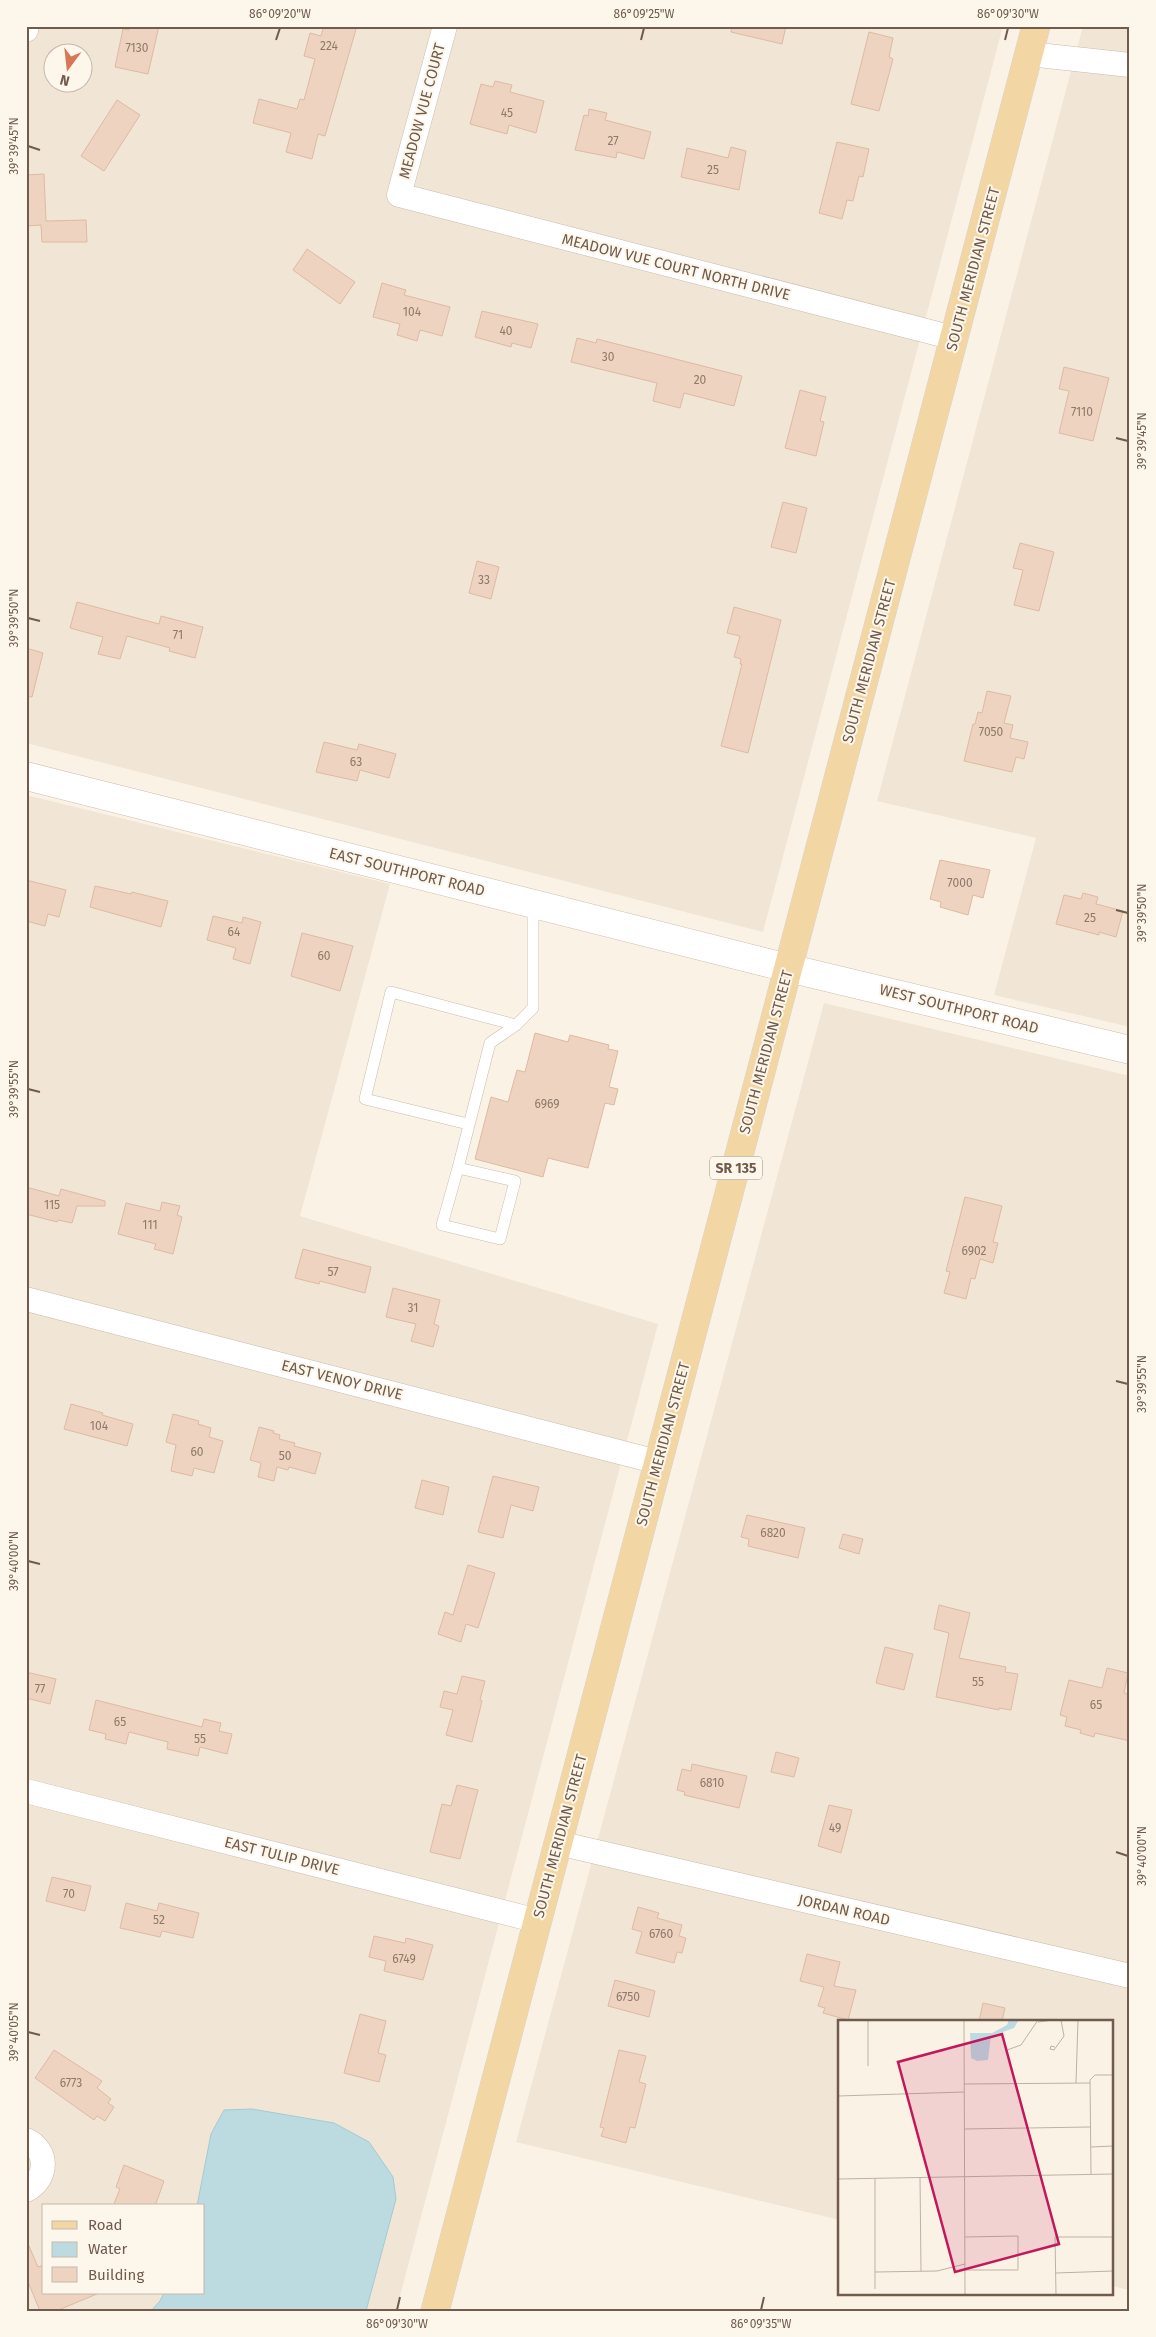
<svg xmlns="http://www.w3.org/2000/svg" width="1156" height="2337" font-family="'Fira Sans',sans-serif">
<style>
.residential{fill:#f1e5d5;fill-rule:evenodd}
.water{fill:#bcdbe1;stroke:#a3cad2}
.building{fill:#edd3c0;stroke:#debaa2}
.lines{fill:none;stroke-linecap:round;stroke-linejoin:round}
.service-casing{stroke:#cabbad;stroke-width:12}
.minor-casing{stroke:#cabbad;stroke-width:25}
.secondary-casing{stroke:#cfbdae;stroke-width:29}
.primary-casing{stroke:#dad4d1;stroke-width:29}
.service{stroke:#fff;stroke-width:11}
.minor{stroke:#fff;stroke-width:24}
.secondary{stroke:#fff;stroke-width:28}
.primary{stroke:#f2d7a4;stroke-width:28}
.ticks{fill:none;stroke:#705b4d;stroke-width:2}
.labels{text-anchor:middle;stroke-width:4;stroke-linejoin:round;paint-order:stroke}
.number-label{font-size:12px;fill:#8f796a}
.shield{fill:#fdf7eb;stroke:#9a8a7c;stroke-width:1}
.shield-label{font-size:14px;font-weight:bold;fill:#705b4d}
.street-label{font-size:15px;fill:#705b4d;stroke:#fdf7eb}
.inset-road{fill:none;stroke:#bfb1a3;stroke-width:1}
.view{fill:#c2185b;fill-opacity:0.15;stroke:#c2185b;stroke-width:2.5}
.inset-edge{fill:none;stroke:#705b4d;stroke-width:2.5}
.neatline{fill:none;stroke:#705b4d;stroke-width:2}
.ticks-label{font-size:12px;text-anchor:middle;fill:#705b4d}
</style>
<rect width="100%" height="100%" fill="#faf3e5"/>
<!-- residential -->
<g class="residential">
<path d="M26,26H1003L763,932L26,743ZM52,52H82V82H52Z"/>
<polygon points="1083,26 1130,26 1130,1027 994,995 1036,838 877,801"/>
<path d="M26,795L390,884L300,1216L658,1324L396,2311H26ZM44,2206H204V2293H44Z"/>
<polygon points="824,1003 1130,1076 1130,2290 1112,2286 1112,2021 840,2021 840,2220 516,2142"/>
</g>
<!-- water -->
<polygon class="water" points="252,2109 334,2123 369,2142 393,2177 396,2199 366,2311 151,2311 160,2301 164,2293 204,2293 204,2206 197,2206 211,2134 224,2110"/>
<!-- building -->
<g class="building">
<polygon points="130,26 159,26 148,74 115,67 123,29 129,30"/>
<polygon points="324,26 357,26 325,136 318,134 312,159 286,152 291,133 253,123 259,99 297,109 300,99 304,100 315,59 304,56 310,33 321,36"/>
<polygon points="732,26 786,26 782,44 731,32"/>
<polygon points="869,32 893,38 889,57 893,59 879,111 851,104"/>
<polygon points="495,81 512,85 510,92 544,101 536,133 509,125 507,134 470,124 481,84 493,87"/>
<polygon points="117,100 140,115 104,171 81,156"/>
<polygon points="589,109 607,113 605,120 651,132 644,159 617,152 616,158 575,150 584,115 588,116"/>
<polygon points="837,142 869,149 863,177 859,176 853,201 847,200 842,219 819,213"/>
<polygon points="731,147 746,151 739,190 681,177 687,148 728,158"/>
<polygon points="44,174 46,221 86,220 87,242 42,242 41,225 26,226 26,175"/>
<polygon points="307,249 355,282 340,304 293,270"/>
<polygon points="382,283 406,290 404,295 450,307 442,336 420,330 417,341 397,335 400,324 373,317"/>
<polygon points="482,311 538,324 531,348 512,343 511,347 475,337"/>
<polygon points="577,338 596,343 597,339 742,376 734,406 684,393 680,408 653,401 657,383 571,362"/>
<polygon points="1064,367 1109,378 1093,441 1059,433 1069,391 1059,389"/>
<polygon points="800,390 826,397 820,421 824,422 816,456 785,448"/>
<polygon points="783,502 807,508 796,553 771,547"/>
<polygon points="1020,543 1054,552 1039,611 1014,605 1023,570 1013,568"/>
<polygon points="477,561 499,567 491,599 469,593"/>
<polygon points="77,602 159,624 161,616 203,627 195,658 169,651 170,648 127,636 120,659 98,654 103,637 70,628"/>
<polygon points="734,607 781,620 748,753 721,746 742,664 740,664 741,659 734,657 740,636 727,633"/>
<polygon points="26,648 43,653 32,697 26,696"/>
<polygon points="987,691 1011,696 1004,723 1013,725 1010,738 1028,742 1024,759 1016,757 1012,772 964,761 973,724 975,724 978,712 982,713"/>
<polygon points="324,742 357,750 359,744 396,754 389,778 360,770 357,781 316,772"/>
<polygon points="940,860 990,870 983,898 973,895 968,915 940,907 941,902 930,899"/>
<polygon points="26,880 66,890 59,917 48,914 45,926 26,921"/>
<polygon points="95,886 131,894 132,892 168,901 161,927 90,907"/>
<polygon points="1083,893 1098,897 1096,904 1123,911 1116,937 1099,932 1099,935 1056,924 1064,895 1081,899"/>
<polygon points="213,916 242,923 243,917 261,922 250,964 233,959 236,948 207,940"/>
<polygon points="302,933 353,946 340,991 291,976"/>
<polygon points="535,1033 568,1042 570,1035 609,1045 608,1049 618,1051 609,1087 618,1089 614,1105 605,1103 588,1168 548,1158 543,1177 475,1159 491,1097 508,1102 517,1070 525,1072"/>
<polygon points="26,1187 59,1196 61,1189 105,1201 105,1206 77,1206 72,1223 58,1220 57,1222 26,1214"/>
<polygon points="965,1197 1002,1206 993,1242 998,1243 993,1263 980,1259 975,1279 971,1278 966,1299 944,1293 950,1272 946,1271"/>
<polygon points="162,1202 180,1206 177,1215 182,1217 173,1254 154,1249 156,1244 118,1234 126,1203 160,1211"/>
<polygon points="303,1249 371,1267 365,1293 320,1281 319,1284 295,1278"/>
<polygon points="393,1288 440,1300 434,1324 439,1326 433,1347 411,1341 416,1324 386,1317"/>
<polygon points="71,1404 103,1413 102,1415 133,1424 127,1446 64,1429"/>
<polygon points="173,1414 199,1421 198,1424 211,1428 209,1437 223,1441 214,1473 194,1468 192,1476 171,1471 176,1445 166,1442"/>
<polygon points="259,1427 274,1431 273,1433 280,1435 279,1439 295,1443 294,1446 321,1453 315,1474 289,1467 288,1470 277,1467 274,1481 258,1477 261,1463 250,1460"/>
<polygon points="493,1476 539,1487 533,1511 511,1505 503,1538 478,1532"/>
<polygon points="422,1480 449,1487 443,1515 415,1508"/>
<polygon points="747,1515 805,1528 798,1558 748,1546 749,1539 741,1537"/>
<polygon points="843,1534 863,1539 859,1554 839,1548"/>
<polygon points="468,1565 495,1573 478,1628 466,1624 461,1642 438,1634 445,1612 453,1615"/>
<polygon points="939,1605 970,1613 959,1658 1006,1667 1005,1672 1018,1674 1011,1710 999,1708 999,1710 936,1697 949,1633 934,1629"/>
<polygon points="885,1647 913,1654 904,1690 876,1683"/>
<polygon points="1107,1668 1128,1673 1124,1693 1130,1695 1130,1741 1095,1733 1094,1737 1080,1733 1081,1730 1065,1726 1067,1717 1060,1715 1069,1680 1102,1688"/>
<polygon points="26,1672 56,1679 50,1704 26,1698"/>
<polygon points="462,1676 485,1681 480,1700 482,1701 472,1742 446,1735 453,1710 440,1707 444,1691 457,1694"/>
<polygon points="96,1700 202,1727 204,1719 221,1723 219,1731 232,1734 227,1754 200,1747 198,1756 167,1749 168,1742 129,1732 126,1744 105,1739 106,1734 89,1730"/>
<polygon points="776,1752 799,1758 794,1777 771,1772"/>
<polygon points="692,1764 747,1776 739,1808 684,1795 685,1792 677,1790 682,1769 691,1771"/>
<polygon points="457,1785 478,1790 460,1859 430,1852 442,1804 451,1806"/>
<polygon points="829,1805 852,1810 841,1853 818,1846"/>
<polygon points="52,1877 91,1886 85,1911 46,1901"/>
<polygon points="126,1903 157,1911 159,1903 199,1913 193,1938 162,1931 160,1937 120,1928"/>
<polygon points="638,1907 659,1913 657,1918 682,1925 679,1936 686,1938 682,1953 677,1952 674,1963 636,1953 642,1932 632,1929"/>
<polygon points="374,1936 405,1943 406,1938 433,1945 423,1980 384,1971 386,1961 369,1957"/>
<polygon points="807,1954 840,1962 834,1986 856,1990 848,2020 823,2013 825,2008 818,2006 824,1987 800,1981"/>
<polygon points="615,1980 655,1991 649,2017 608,2006"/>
<polygon points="983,2003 1005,2008 1002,2021 979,2021"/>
<polygon points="360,2014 386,2021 378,2053 386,2055 379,2082 344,2073"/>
<polygon points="54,2050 102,2081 97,2088 111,2099 108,2103 114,2107 105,2121 97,2116 94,2120 35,2078"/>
<polygon points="619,2050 646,2056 639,2082 646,2084 635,2128 630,2127 626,2143 601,2136 604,2128 600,2127"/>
<polygon points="124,2165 164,2181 155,2206 113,2206 120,2189 116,2187"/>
<polygon points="26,2239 38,2267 44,2265 44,2293 97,2294 56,2311 40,2311 26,2277"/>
</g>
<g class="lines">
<defs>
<g id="service">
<polyline points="468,1124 365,1099 391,992 516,1025"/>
<polyline points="458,1168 442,1225 500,1239 515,1181 458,1168 490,1043 516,1025 533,1008 533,904"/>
</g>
<g id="minor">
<polyline points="445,26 399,195 954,338"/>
<polyline points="26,30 27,26"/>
<polyline points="1029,54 1130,65"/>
<polyline points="26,1299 658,1462"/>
<polyline points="26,1791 538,1921"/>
<polyline points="558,1843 1130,1976"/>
<path d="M26,2140C49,2150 48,2179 26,2190"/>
</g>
<polyline id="secondary" points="26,776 788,968 1130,1050"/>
<polyline id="primary" points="435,2311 1036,26"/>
</defs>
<!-- service casing -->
<use href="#service" class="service-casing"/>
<!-- minor casing -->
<use href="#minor" class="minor-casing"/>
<!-- secondary casing -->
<use href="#secondary" class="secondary-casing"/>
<!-- primary casing -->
<use href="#primary" class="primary-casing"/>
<!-- service -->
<use href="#service" class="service"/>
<!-- minor -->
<use href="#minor" class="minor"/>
<!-- secondary -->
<use href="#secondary" class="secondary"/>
<!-- primary -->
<use href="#primary" class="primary"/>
</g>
<!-- ticks -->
<path class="ticks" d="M276,40L280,28M641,40L644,28M1005,40L1008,28M28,146L40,150M1116,438L1128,441M28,618L40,621M1116,910L1128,913M28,1089L40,1092M1116,1381L1128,1384M28,1561L40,1564M1116,1852L1128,1856M28,2032L40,2035M397,2310L400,2297M761,2310L764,2297"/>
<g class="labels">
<!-- number labels -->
<g class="number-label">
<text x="329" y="50">224</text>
<text x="137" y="52">7130</text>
<text x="507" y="117">45</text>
<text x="613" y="145">27</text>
<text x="713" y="174">25</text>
<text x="412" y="316">104</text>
<text x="506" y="335">40</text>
<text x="608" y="361">30</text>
<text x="700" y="384">20</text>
<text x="1082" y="416">7110</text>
<text x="484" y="584">33</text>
<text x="178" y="639">71</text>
<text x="991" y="736">7050</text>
<text x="356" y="766">63</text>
<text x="960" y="887">7000</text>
<text x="1090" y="922">25</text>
<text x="234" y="936">64</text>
<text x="324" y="960">60</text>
<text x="547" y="1108">6969</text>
<text x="52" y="1209">115</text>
<text x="150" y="1229">111</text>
<text x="974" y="1255">6902</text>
<text x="333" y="1276">57</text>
<text x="413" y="1312">31</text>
<text x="99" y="1430">104</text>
<text x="197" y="1456">60</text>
<text x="285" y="1460">50</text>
<text x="773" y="1537">6820</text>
<text x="978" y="1686">55</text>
<text x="40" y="1693">77</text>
<text x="1096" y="1709">65</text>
<text x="120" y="1726">65</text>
<text x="200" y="1743">55</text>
<text x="712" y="1787">6810</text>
<text x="835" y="1832">49</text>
<text x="69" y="1898">70</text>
<text x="159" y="1924">52</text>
<text x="661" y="1938">6760</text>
<text x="404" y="1963">6749</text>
<text x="628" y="2001">6750</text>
<text x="71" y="2087">6773</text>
</g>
<!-- shield labels -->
<rect class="shield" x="710" y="1156.5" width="52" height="23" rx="4"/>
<g class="shield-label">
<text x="736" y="1173">SR 135</text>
</g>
<!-- street labels -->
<g class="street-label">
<text transform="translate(422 111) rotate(-75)" y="5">MEADOW VUE COURT</text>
<text transform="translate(676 267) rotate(14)" y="5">MEADOW VUE COURT NORTH DRIVE</text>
<text transform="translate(973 269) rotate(-75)" y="5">SOUTH MERIDIAN STREET</text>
<text transform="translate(869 661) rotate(-75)" y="5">SOUTH MERIDIAN STREET</text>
<text transform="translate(407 872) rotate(14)" y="5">EAST SOUTHPORT ROAD</text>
<text transform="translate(959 1009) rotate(14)" y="5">WEST SOUTHPORT ROAD</text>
<text transform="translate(766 1052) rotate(-75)" y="5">SOUTH MERIDIAN STREET</text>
<text transform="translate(342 1380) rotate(14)" y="5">EAST VENOY DRIVE</text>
<text transform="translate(663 1444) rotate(-75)" y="5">SOUTH MERIDIAN STREET</text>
<text transform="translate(560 1836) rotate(-75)" y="5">SOUTH MERIDIAN STREET</text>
<text transform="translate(282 1856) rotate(14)" y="5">EAST TULIP DRIVE</text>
<text transform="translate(844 1910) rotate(13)" y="5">JORDAN ROAD</text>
</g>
</g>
<!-- overview -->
<g transform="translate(838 2020)">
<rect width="275" height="275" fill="#faf3e5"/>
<path d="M171,0H181L176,8L153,16L150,40L139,41L133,38L132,13H154L169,5Z" fill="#bcdbe1"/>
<path class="inset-road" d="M30,0V46M126,0L127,275M200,2L215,0M217,27L213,26L212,29L216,30L226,16L223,0M169,30L183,25L200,0M238,63L240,0M126,64L252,63M0,76L126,72M126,109L252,107M253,127L275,126M253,154L252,60L257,55H275M82,157L83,251M37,158V269M0,159L275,154M127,217L180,216V250H127M37,252L99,251L127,244M218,253L275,251M218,275L217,217H275"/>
<path class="view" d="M164,14L221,224L117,252L60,42Z"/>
<rect width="275" height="275" class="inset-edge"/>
</g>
<!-- border -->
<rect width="1156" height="2337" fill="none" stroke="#fdf7eb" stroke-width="55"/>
<!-- legend -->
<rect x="42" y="2204" width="162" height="90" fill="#fdf7eb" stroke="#c5b9ac"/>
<rect x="52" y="2221" width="25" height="8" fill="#f2d7a4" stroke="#c5b9ac"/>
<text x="88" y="2230" font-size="15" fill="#705b4d">Road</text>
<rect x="52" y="2242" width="25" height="15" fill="#bcdbe1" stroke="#c5b9ac"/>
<text x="88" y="2254" font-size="15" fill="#705b4d">Water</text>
<rect x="52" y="2267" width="25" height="15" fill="#edd3c0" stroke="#c5b9ac"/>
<text x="88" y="2280" font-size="15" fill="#705b4d">Building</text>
<!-- north arrow -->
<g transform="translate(68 68) rotate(195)"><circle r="24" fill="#fdf7eb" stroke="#c5b9ac"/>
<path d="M0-4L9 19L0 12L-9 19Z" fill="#d87756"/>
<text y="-8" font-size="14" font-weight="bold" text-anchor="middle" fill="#705b4d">N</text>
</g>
<rect x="28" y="28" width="1100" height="2282" class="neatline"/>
<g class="ticks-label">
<text x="280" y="18">86°09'20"W</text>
<text x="644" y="18">86°09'25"W</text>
<text x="1008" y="18">86°09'30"W</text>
<text transform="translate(14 146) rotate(-90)" y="4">39°39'45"N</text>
<text transform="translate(1142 441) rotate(-90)" y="4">39°39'45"N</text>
<text transform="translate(14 618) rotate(-90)" y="4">39°39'50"N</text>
<text transform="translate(1142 913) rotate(-90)" y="4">39°39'50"N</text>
<text transform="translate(14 1089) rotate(-90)" y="4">39°39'55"N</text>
<text transform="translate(1142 1384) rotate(-90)" y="4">39°39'55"N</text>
<text transform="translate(14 1561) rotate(-90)" y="4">39°40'00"N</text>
<text transform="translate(1142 1856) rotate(-90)" y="4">39°40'00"N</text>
<text transform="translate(14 2032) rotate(-90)" y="4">39°40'05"N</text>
<text x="397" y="2328">86°09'30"W</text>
<text x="761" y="2328">86°09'35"W</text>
</g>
</svg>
